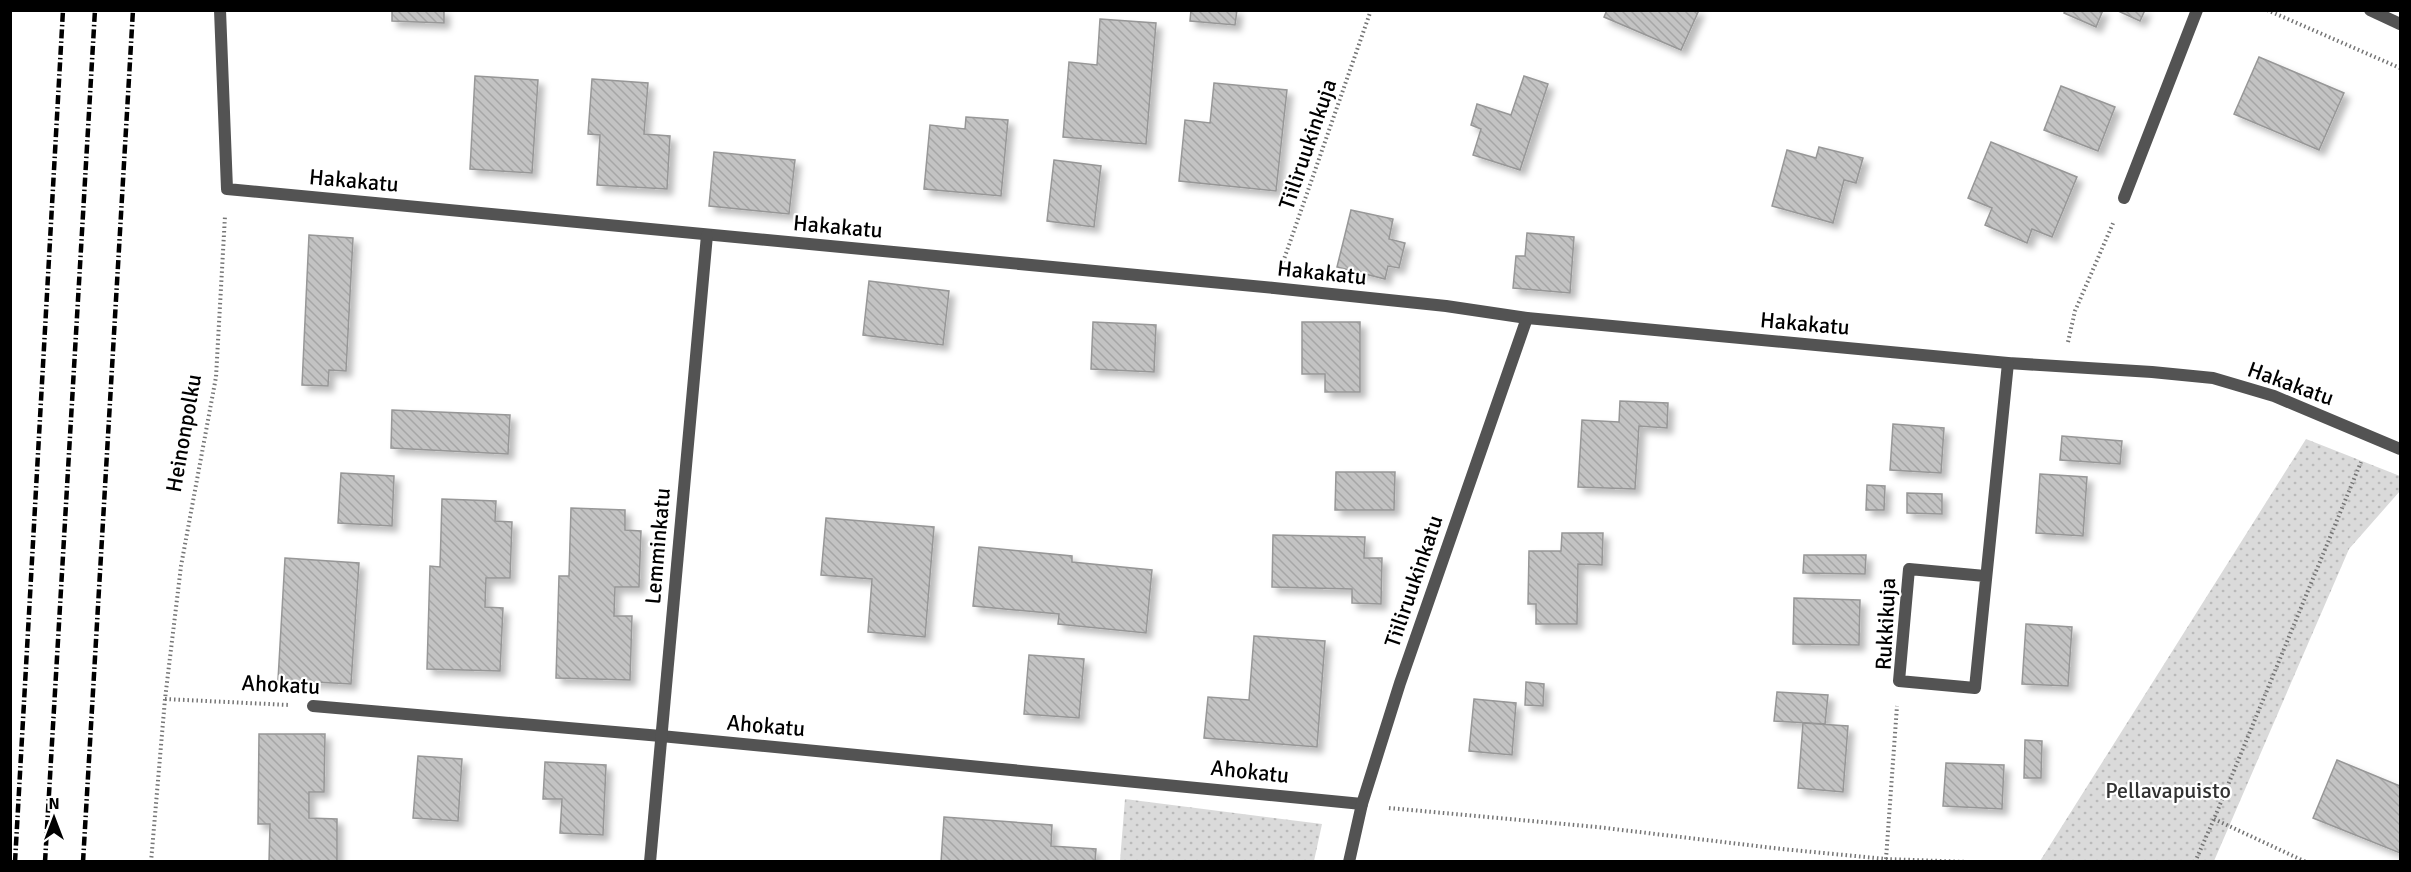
<svg xmlns="http://www.w3.org/2000/svg" width="2411" height="872" font-family="Signika,sans-serif">
<style>
.park{fill:url(#park-dots)}
.building{fill:url(#building-back-hatch);stroke:#979797;stroke-width:1.5;filter:url(#shadow)}
.lines{fill:none;stroke-linecap:round;stroke-linejoin:round}
.path{stroke:#757575;stroke-width:4;stroke-dasharray:1.5 3;stroke-linecap:butt}
.service{stroke:#535353;stroke-width:12}
.minor{stroke:#535353;stroke-width:12}
.rail{stroke:#000;stroke-width:4.5;stroke-dasharray:9 3 1.5 3;stroke-linecap:butt}
.labels{text-anchor:middle;stroke-width:4.5;stroke-linejoin:round;paint-order:stroke}
.street-label{font-size:22px;fill:#000;stroke:#fff}
.park-label{font-size:22px;fill:#313131;stroke:#fff}
</style>
<defs>
<pattern id="park-dots" width="8" height="8" patternUnits="userSpaceOnUse" patternTransform="scale(1.5)"><rect width="8" height="8" fill="#dadada"/><path d="M2 2h.1M6 6h.1" fill="none" stroke="#b9b9b9" stroke-width="1.8" stroke-linecap="round"/></pattern>
<pattern id="building-back-hatch" width="6" height="6" patternUnits="userSpaceOnUse" patternTransform="scale(1.5)"><rect width="6" height="6" fill="#c3c3c3"/><path d="M-1 5l2 2M0 0l6 6M5-1l2 2" fill="none" stroke="#a6a6a6"/></pattern>
<filter id="shadow"><feDropShadow dx="5.5" dy="5.5" stdDeviation="3" flood-color="#0004"/></filter>
</defs>
<rect width="100%" height="100%" fill="#fff"/>
<!-- park -->
<g class="park">
<polygon points="2306,439 2400,476 2400,491 2349,549 2214,861 2040,861"/>
<polygon points="1125,799 1322,824 1314,861 1120,861"/>
</g>
<!-- building -->
<g class="building">
<polygon points="392,10 444,10 444,23 392,21"/>
<polygon points="1191,10 1237,10 1235,25 1190,21"/>
<polygon points="1607,10 1699,10 1681,50 1604,17"/>
<polygon points="2065,10 2103,10 2096,27 2064,13"/>
<polygon points="2116,10 2145,10 2140,21"/>
<polygon points="1100,19 1156,23 1146,144 1063,137 1069,62 1097,65"/>
<polygon points="2259,57 2344,93 2319,150 2234,114"/>
<polygon points="475,76 538,80 532,173 470,169"/>
<polygon points="1524,76 1548,84 1520,170 1473,155 1481,129 1471,125 1477,104 1511,115"/>
<polygon points="592,79 648,83 644,134 670,136 667,189 597,185 600,135 588,134"/>
<polygon points="1214,83 1287,90 1276,191 1179,181 1185,120 1210,123"/>
<polygon points="2061,86 2115,107 2098,151 2044,130"/>
<polygon points="966,117 1008,120 1001,196 924,189 930,125 965,129"/>
<polygon points="1991,142 2077,177 2052,237 2032,229 2027,243 1985,225 1992,208 1968,198"/>
<polygon points="1819,147 1863,158 1856,183 1844,180 1833,223 1772,206 1787,150 1816,158"/>
<polygon points="714,152 795,160 789,214 709,206"/>
<polygon points="1054,160 1101,166 1094,227 1047,221"/>
<polygon points="1351,210 1393,219 1389,239 1405,243 1399,268 1388,266 1385,279 1337,267"/>
<polygon points="1527,233 1574,237 1570,293 1513,288 1516,256 1525,256"/>
<polygon points="309,235 353,238 346,371 329,370 328,386 302,385"/>
<polygon points="869,281 949,291 943,345 863,335"/>
<polygon points="1093,322 1156,325 1154,372 1091,369"/>
<polygon points="1302,322 1360,322 1360,392 1325,392 1325,374 1302,374"/>
<polygon points="1620,401 1668,403 1667,428 1639,426 1635,489 1578,487 1582,420 1619,422"/>
<polygon points="392,410 510,415 508,454 391,448"/>
<polygon points="1893,424 1944,428 1941,473 1890,470"/>
<polygon points="2062,436 2122,441 2120,464 2060,460"/>
<polygon points="1336,472 1395,472 1394,510 1335,510"/>
<polygon points="341,473 394,476 392,526 338,523"/>
<polygon points="2040,474 2087,477 2083,536 2036,533"/>
<polygon points="1867,485 1885,486 1884,510 1866,510"/>
<polygon points="1907,493 1942,494 1942,514 1907,513"/>
<polygon points="442,499 496,501 495,521 512,522 510,578 486,578 485,607 503,608 500,671 427,669 430,566 440,567"/>
<polygon points="571,508 625,510 625,530 641,531 639,587 615,587 614,616 632,616 630,680 556,678 559,576 569,576"/>
<polygon points="826,518 934,527 925,637 868,632 872,579 821,575"/>
<polygon points="1562,533 1603,533 1602,565 1578,564 1577,624 1536,624 1536,604 1528,604 1529,551 1561,551"/>
<polygon points="1273,535 1365,537 1364,558 1382,558 1381,604 1352,603 1352,589 1272,587"/>
<polygon points="979,547 1072,556 1072,562 1152,570 1146,633 1058,624 1059,614 973,606"/>
<polygon points="1804,555 1866,555 1865,574 1803,573"/>
<polygon points="285,558 359,563 351,684 278,680"/>
<polygon points="1794,598 1860,600 1859,645 1793,644"/>
<polygon points="2026,624 2072,627 2068,686 2022,684"/>
<polygon points="1254,636 1325,641 1317,747 1204,738 1208,697 1249,700"/>
<polygon points="1029,655 1084,659 1079,718 1024,714"/>
<polygon points="1526,682 1544,684 1543,706 1525,705"/>
<polygon points="1777,692 1828,695 1825,724 1774,721"/>
<polygon points="1474,699 1516,703 1512,755 1469,751"/>
<polygon points="1803,723 1848,726 1843,792 1798,788"/>
<polygon points="259,734 325,734 324,792 309,792 309,818 337,819 337,862 269,862 270,824 258,824"/>
<polygon points="2025,740 2042,741 2041,778 2024,778"/>
<polygon points="418,756 462,759 458,821 413,818"/>
<polygon points="2337,760 2400,786 2400,853 2313,818"/>
<polygon points="545,762 606,765 603,835 560,833 562,799 543,799"/>
<polygon points="1946,763 2004,765 2002,809 1943,806"/>
<polygon points="944,817 1052,825 1051,846 1096,849 1095,862 941,862"/>
</g>
<g class="lines">
<!-- path -->
<g class="path">
<polyline points="2267,10 2400,68"/>
<polyline points="1283,262 1371,10"/>
<polyline points="2068,342 2075,311 2114,221"/>
<polyline points="165,699 289,705"/>
<polyline points="1389,808 1597,827 1782,849 1886,859 1968,862"/>
<polyline points="2214,819 2306,862"/>
<polyline points="1886,859 1897,706"/>
<polyline points="151,862 165,699 181,566 216,377 225,216"/>
<polyline points="2195,862 2214,819 2361,462"/>
</g>
<!-- service -->
<polyline class="service" points="2124,198 2197,10"/>
<!-- minor -->
<g class="minor">
<polyline points="220,10 227,189 1274,288 1446,306 1527,318 2008,363 2152,372 2213,378 2274,396 2400,449"/>
<polyline points="2370,10 2400,24"/>
<polyline points="1985,576 1909,569 1899,681 1975,688 2008,363"/>
<polyline points="313,706 661,736 1362,804"/>
<polyline points="650,862 707,235"/>
<polyline points="1349,862 1362,804 1400,683 1527,318"/>
</g>
<!-- rail -->
<g class="rail">
<polyline points="15,862 63,10"/>
<polyline points="45,862 95,10"/>
<polyline points="83,862 133,10"/>
</g>
</g>
<g class="labels">
<!-- street labels -->
<g class="street-label">
<text transform="translate(1307 144) rotate(-71)" y="8">Tiiliruukinkuja</text>
<text transform="translate(354 180) rotate(5)" y="8">Hakakatu</text>
<text transform="translate(838 226) rotate(5)" y="8">Hakakatu</text>
<text transform="translate(1322 272) rotate(6)" y="8">Hakakatu</text>
<text transform="translate(1805 323) rotate(5)" y="8">Hakakatu</text>
<text transform="translate(2291 383) rotate(20)" y="8">Hakakatu</text>
<text transform="translate(183 433) rotate(-80)" y="8">Heinonpolku</text>
<text transform="translate(657 546) rotate(-85)" y="8">Lemminkatu</text>
<text transform="translate(1413 581) rotate(-71)" y="8">Tiiliruukinkatu</text>
<text transform="translate(1885 624) rotate(-87)" y="8">Rukkikuja</text>
<text transform="translate(281 684) rotate(3)" y="8">Ahokatu</text>
<text transform="translate(766 725) rotate(5)" y="8">Ahokatu</text>
<text transform="translate(1250 771) rotate(6)" y="8">Ahokatu</text>
</g>
<!-- park labels -->
<g class="park-label">
<text x="2168" y="798">Pellavapuisto</text>
</g>
</g>
<!-- border -->
<rect width="2411" height="872" fill="none" stroke="#000000" stroke-width="24"/>
<!-- north arrow -->
<g transform="translate(54 818)" stroke="#ffffff" stroke-width="4.5" paint-order="stroke">
<path d="M0-4.5L10 22L0 15L-10 22Z" fill="#000000"/>
<text y="-9" font-size="16" font-weight="bold" text-anchor="middle" fill="#000000">N</text>
</g>
</svg>
